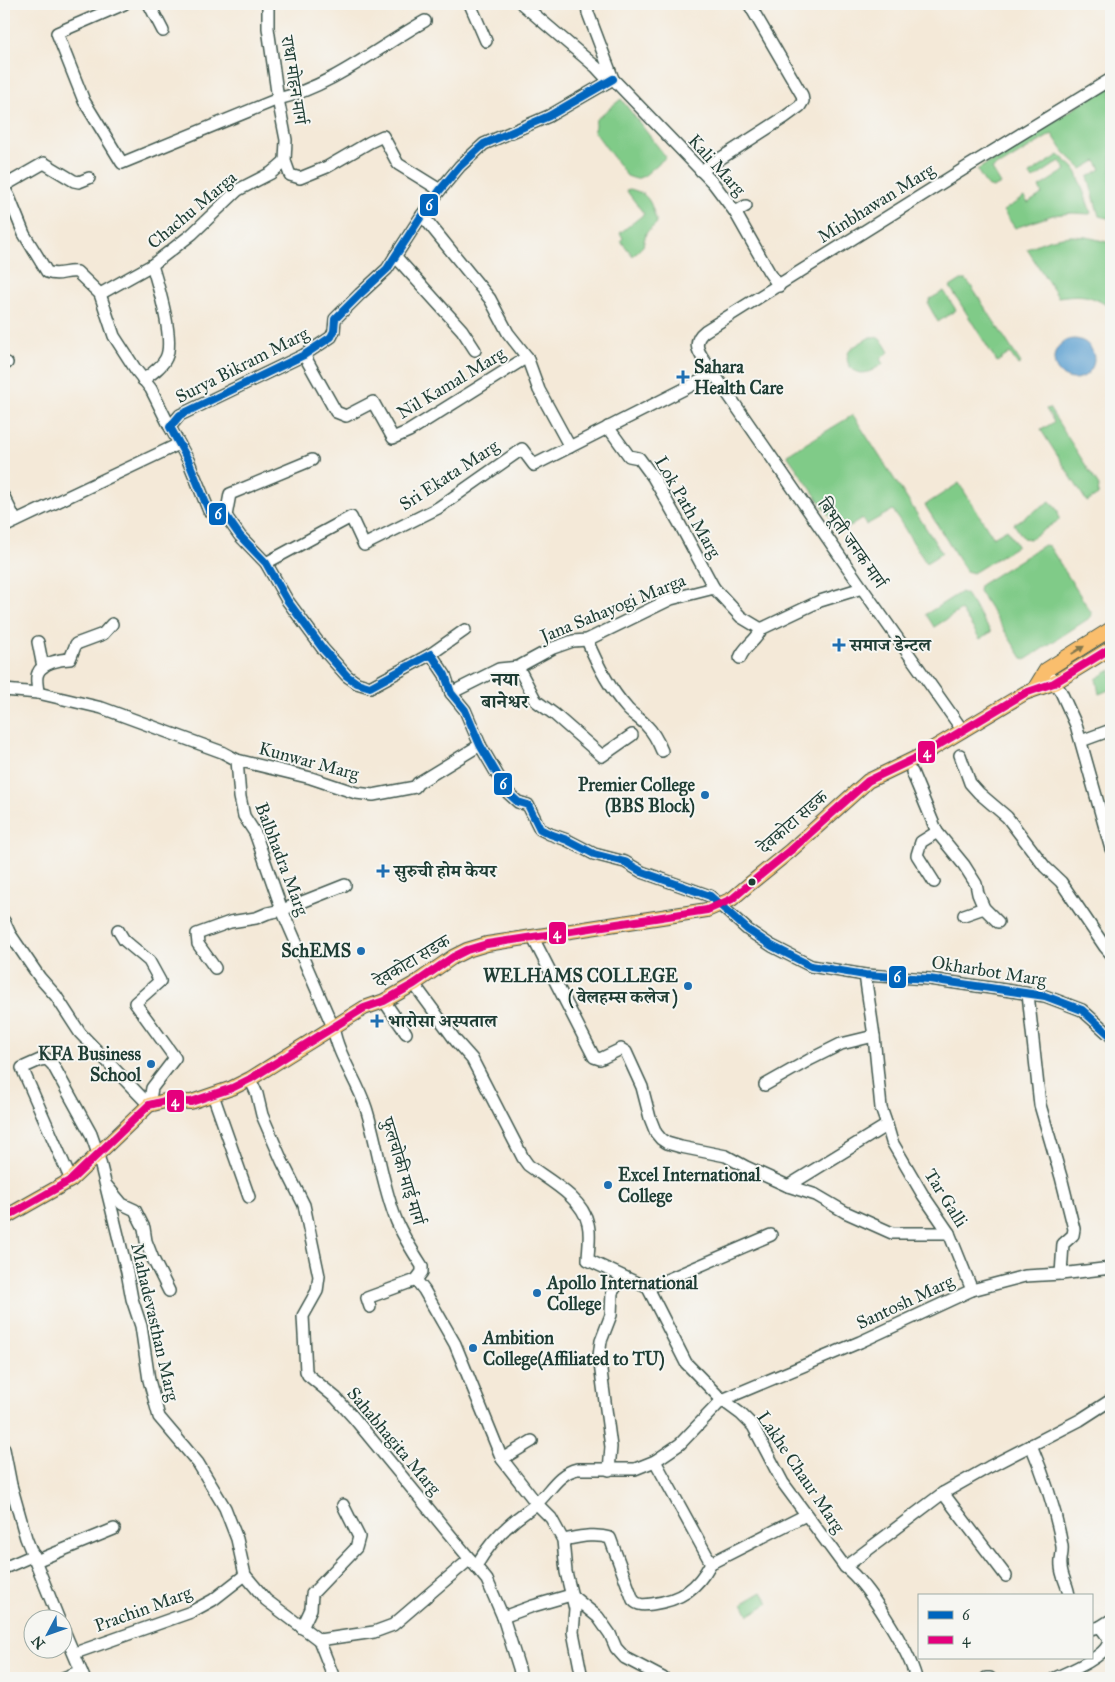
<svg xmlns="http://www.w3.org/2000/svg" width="1115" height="1682" font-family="'IM FELL Great Primer','Noto Serif Devanagari',serif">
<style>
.green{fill:#80cb88;stroke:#50845e}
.water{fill:#5da0d1;stroke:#3e6e82}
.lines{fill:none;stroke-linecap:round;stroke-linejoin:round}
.minor-casing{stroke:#3f574d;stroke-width:14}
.major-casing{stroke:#3f574d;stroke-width:16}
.minor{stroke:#fff;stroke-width:11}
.major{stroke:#fabe6d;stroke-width:14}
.bus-1-casing{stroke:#f6f6f2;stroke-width:11}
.bus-2-casing{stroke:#f6f6f2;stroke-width:11}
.bus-1{stroke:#0065bd;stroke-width:8}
.bus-2{stroke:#e5007d;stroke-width:8}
.oneway{fill:#82774e}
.poi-dot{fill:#1f6fb2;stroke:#f6f6f2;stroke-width:2}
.bus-dot{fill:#1f3d34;stroke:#f6f6f2;stroke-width:2}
.labels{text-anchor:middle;stroke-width:4;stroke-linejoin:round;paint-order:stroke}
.street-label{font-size:18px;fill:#1f3d34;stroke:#f6f6f2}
.poi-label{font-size:18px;font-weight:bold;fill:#1f3d34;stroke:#f6f6f2;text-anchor:start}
.neighbourhood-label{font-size:19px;font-weight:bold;fill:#1f3d34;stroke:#f6f6f2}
.line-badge{stroke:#f6f6f2;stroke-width:2}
.badge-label{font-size:14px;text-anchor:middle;font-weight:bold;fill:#fff}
</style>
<rect width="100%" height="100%" fill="#f6f6f2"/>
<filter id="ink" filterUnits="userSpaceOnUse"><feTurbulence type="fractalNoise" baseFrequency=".02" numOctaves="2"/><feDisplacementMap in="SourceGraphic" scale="10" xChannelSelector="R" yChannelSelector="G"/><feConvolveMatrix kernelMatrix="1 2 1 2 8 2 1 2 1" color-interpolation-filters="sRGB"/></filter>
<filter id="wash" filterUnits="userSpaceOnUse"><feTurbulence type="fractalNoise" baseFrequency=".0096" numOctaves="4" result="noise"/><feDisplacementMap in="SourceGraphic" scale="20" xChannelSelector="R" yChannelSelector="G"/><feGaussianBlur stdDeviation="1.12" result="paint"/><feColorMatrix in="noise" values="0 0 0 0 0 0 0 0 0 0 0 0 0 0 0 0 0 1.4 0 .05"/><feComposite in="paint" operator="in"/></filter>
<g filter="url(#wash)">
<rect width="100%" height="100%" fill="#f4e9d8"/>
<!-- green -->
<g class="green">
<polygon points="1111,85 1111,219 1099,216 1088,177 1101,169 1096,161 1082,169 1064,152 1052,134 1003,164 999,164 992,169 1001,184 993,188 987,186 977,170"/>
<polygon points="621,99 666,157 644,176 636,179 627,176 594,131 596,119"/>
<polygon points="1059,155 1073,167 1077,173 1091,213 1090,214 1072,213 1053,215 1015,228 1003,211 1024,197 1028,203 1042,194 1039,187 1066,170 1060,161 1033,179 1029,174"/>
<path d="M630,189C651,194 651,204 657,223L646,233L643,246L633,256L621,241L623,238L620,233L644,214L626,190Z"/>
<path d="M1072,236L1087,237L1111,243V308C1090,294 1081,294 1058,297L1027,249C1042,241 1056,237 1072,236Z"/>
<polygon points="961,280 966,280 969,283 1021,363 1018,365 1010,353 997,362 950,287"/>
<polygon points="944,291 956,310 938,322 928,304 930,299"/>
<path d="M870,337C881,335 884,344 889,352L880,359L883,364C876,368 870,373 862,373C850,373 843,359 850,350C855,345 864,341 870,337Z"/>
<polygon points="1049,408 1099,486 1098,495 1087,502 1041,430 1054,422 1046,409"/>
<polygon points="853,415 942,553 926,563 893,510 866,525 862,519 841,532 787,455"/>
<polygon points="959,483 993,537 1007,529 1017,546 973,573 966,571 925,505"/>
<polygon points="1050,501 1058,511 1059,520 1030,539 1023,538 1014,524"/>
<polygon points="1045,545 1049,546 1092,614 1091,617 1025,660 1022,658 979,591 980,585 1042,546"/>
<polygon points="961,592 966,594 991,632 980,639 961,610 934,627 926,614"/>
<polygon points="1111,670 1111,689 1099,694 1096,679"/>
<polygon points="762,1592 769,1603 749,1615 743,1603"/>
</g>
<!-- water -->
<circle class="water" cx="1074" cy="359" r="20"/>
</g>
<g filter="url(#ink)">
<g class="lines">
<defs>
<g id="minor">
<path d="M124,4L57,33L84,101L122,163L278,99C332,86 377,48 425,21"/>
<polyline points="149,4 163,31"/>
<polyline points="268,4 268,28 278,99 286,140 285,161 290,175 300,178 327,167 370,142 383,136 398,164 440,190"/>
<polyline points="470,4 486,41"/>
<polyline points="522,4 596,67 609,81"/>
<polyline points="587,4 588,13 613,79 714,184 735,212 769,272 779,286"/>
<polyline points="613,79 549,116 484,144 460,166 440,190 422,215 387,269 360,294 335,319 334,331 331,337 304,355 180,415 170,427 188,460 209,511 215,514 226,516 240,536 266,563 287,600 323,649 347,676 357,683 370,687 431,654 445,675 451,693 465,710 480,745 508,793 518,802 528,805 540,829 550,834 567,840 594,854 625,862 642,872 710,896 748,930 772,946 811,966 865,975 929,979 1045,996 1082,1010 1111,1036"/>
<polyline points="701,171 785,117 800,106 803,101 802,95 749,4"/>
<polyline points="4,186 44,163 74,181 79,182 89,178"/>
<path d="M4,188L9,197L24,234L47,272C59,277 66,270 77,272L100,294L114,336L136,370L151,389L170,427"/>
<polyline points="735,212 746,206"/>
<polyline points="395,256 462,330 475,350"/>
<polyline points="100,294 152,265 192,234 238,190 271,173 285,161"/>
<polyline points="304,355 336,412 346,416 373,402 393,438 409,431 527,357 508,333 490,299 422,215"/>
<polyline points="527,357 539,390 570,447"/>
<polyline points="4,365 7,363"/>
<path d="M143,380C151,374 162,367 166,358C175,340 158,285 152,265"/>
<polyline points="608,427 629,456 639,458 653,477 678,521 714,588"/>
<polyline points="4,497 16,521"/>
<polyline points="226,516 230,494 312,460"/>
<polyline points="4,527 179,444"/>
<polyline points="266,563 351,517 364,545 438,508 522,449 534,465 714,374"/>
<path d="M587,640C597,664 609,688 626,707C631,714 640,718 646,725C654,733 658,741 662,751"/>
<polyline points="38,642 43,667"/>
<polyline points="431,654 465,630"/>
<path d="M740,658C744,646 757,641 761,629"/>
<polyline points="518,667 536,701 554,714 602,756 632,735"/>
<polyline points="1049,676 1061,692 1076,725 1111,849"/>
<polyline points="4,690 38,693 102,708 222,752 237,760 311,778 356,793 373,795 415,787 418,783 480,745"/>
<path d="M38,693C38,687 35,679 38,673C42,663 60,659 70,659L76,644L103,634L112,624"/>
<polyline points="451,693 499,669 518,667 553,648 573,641 587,640 671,599 714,588 741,617 761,629 820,601 862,588"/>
<path d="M963,731L862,588L714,374C705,360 687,345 705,331L967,167L1111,79"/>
<polyline points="1081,741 1111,730"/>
<polyline points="960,755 970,783 979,793 1007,817 1045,867 1061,882 1105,947 1111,954"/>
<path d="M237,760L240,797L244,816L255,833L282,910L333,1027C338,1056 357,1080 366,1108C378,1146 382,1186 397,1222C404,1238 413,1252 422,1266V1272L416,1280L424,1290L455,1344L502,1459L537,1504L551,1518L563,1540L566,1572L575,1609L573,1632L582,1678"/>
<polyline points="912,772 937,832 964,865 976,884 978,894 984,908 998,922"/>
<polyline points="934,882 917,855 921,842 937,832"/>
<polyline points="964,915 984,908"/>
<polyline points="4,921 10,934 40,978 56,996 80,1033 149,1105"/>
<polyline points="118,930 124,940 149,961 160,981 135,1003 175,1058 152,1088 149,1105"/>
<polyline points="532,936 594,1057 600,1059 621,1049 626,1052 642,1087 650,1118 656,1133 661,1139 667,1143 681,1147 726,1156 746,1167 788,1186 887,1125 881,1108 874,1036 865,975"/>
<polyline points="215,968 198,944 197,934 230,922 256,918 268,913 282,910 345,885"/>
<path d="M414,984L456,1041L472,1059L523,1158L528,1165C548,1180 583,1198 588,1224C591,1235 588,1249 588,1260L648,1288L686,1363L722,1400L741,1414L753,1426L783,1483L845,1567C868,1584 909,1651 916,1678"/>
<polyline points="1028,994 1040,1105 1061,1177 1074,1229 1073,1235 1063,1244 1061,1274"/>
<polyline points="384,1001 406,1033"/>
<polyline points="250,1079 257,1094 262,1115 282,1161 304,1205 319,1276 317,1291 303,1316 306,1371 308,1375 336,1398 354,1418 487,1580 503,1617 519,1668 521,1678"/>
<polyline points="765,1085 811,1059 841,1044 874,1036"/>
<polyline points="213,1095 249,1197"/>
<polyline points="887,1125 892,1142 923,1195 949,1233 972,1290"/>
<polyline points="71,1180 22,1068 40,1060 47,1059 53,1065 91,1134 98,1154 127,1272 132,1299 141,1326 149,1380 159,1417 198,1463 225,1508 237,1539 245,1575 266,1600 319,1640 334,1678"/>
<polyline points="107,1186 122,1204 135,1210 144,1228 146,1241 153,1259 169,1291"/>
<polyline points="788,1186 816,1195 845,1212 892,1233 949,1233"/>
<polyline points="648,1288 771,1235"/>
<polyline points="370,1307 367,1298 416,1280"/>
<path d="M1031,1445C1045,1478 1056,1511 1062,1546C1063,1553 1060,1559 1061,1566C1061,1576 1068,1585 1069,1596"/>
<polyline points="4,1449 11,1485 26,1538 59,1620"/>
<polyline points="502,1459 532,1441"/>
<polyline points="655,1461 711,1563"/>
<polyline points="609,1470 611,1447 599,1356 601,1341 611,1315 612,1292 623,1277"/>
<polyline points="943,1493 1006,1576"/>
<path d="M563,1540C579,1537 595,1533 610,1538L633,1600C638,1606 645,1605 652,1604C681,1600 697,1589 711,1563L806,1515"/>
<polyline points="36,1561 114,1529"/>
<path d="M476,1566C486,1549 498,1534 514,1521C521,1515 529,1510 536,1504C550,1492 557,1474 577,1469H635L655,1461L680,1444L722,1400L860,1342L972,1290L1025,1276L1061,1274L1111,1268"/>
<polyline points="845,1567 943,1493 989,1467 1080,1420 1111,1400"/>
<polyline points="4,1568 34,1555"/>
<polyline points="503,1617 533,1606 571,1595 598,1617 610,1634 616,1648 625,1658 663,1678"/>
<polyline points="62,1626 84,1678"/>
<polyline points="302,1628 311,1609 312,1594 356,1548 359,1537 343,1505"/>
<polyline points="1091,1629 1100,1627 1111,1620"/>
<polyline points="319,1640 374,1632 393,1625 470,1559"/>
<polyline points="75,1653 191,1612 213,1600 245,1575"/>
<polyline points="63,1678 81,1671"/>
<polyline points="986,1678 990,1678"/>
<path d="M1055,1678C1068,1672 1103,1658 1108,1644C1110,1638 1103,1631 1100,1627"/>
</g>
<g id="major">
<polyline points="1035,688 1046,670 1111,629"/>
<polyline points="4,1218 71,1180 149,1105 165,1101 191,1102 232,1088 250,1079 364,1008 384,1001 414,984 453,957 467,950 487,944 707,910 732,899 752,882 790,851 868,781 920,756 1025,693 1054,683 1111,648"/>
</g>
</defs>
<!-- minor casing -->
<use href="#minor" class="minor-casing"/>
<!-- major casing -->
<use href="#major" class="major-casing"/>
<!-- minor -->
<use href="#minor" class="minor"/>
<!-- major -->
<use href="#major" class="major"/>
<defs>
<polyline id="bus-1" points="613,79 549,116 484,144 460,166 440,190 422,215 387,269 360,294 335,319 334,331 331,337 304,355 180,415 170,427 188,460 209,511 215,514 226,516 240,536 266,563 287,600 323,649 347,676 357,683 370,687 431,654 445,675 451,693 465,710 480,745 508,793 518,802 528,805 540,829 550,834 567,840 594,854 625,862 642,872 710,896 748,930 772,946 811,966 865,975 929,979 1045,996 1082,1010 1111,1036"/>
<polyline id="bus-2" points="4,1218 71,1180 149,1105 165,1101 191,1102 232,1088 250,1079 364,1008 384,1001 414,984 453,957 467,950 487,944 707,910 732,899 752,882 790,851 868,781 920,756 1025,693 1054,683 1111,648"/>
</defs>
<!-- bus-1 casing -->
<use href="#bus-1" class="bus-1-casing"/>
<!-- bus-2 casing -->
<use href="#bus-2" class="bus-2-casing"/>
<!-- bus-1 -->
<use href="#bus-1" class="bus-1"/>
<!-- bus-2 -->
<use href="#bus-2" class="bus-2"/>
</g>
<!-- one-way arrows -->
<defs><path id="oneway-solid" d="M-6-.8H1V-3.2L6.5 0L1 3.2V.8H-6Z" transform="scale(1.25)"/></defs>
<use class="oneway" href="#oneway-solid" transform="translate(1078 650) rotate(-32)"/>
</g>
<!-- markers -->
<g class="poi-dot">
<path d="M680.5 369.5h5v5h5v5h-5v5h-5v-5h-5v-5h5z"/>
<path d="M836.5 637.5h5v5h5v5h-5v5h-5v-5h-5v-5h5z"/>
<circle cx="705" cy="795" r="5"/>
<path d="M380.5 863.5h5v5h5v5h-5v5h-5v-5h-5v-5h5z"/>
<circle cx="361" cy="951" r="5"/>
<circle cx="688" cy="986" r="5"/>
<path d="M374.5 1013.5h5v5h5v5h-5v5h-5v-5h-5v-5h5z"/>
<circle cx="151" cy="1064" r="5"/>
<circle cx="608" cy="1185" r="5"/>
<circle cx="537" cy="1293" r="5"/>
<circle cx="473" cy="1348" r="5"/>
</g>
<circle class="bus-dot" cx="752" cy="882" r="4.5"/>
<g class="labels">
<!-- street labels -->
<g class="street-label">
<text transform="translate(294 80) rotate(81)" y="6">राधा मोहन मार्ग</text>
<text transform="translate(717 165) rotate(48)" y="6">Kali Marg</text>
<text transform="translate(876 203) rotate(-32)" y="6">Minbhawan Marg</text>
<text transform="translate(192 210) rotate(-40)" y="6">Chachu Marga</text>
<text transform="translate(242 365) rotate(-27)" y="6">Surya Bikram Marg</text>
<text transform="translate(451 383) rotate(-31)" y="6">Nil Kamal Marg</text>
<text transform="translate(449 475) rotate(-33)" y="6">Sri Ekata Marg</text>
<text transform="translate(688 507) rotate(60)" y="6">Lok Path Marg</text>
<text transform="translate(852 543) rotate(55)" y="6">बिभूती जनक मार्ग</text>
<text transform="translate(613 608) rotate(-22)" y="6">Jana Sahayogi Marga</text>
<text transform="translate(309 761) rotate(15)" y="6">Kunwar Marg</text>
<text transform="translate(793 822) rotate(-41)" y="6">देवकोटा सडक</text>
<text transform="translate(282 859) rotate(69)" y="6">Balbhadra Marg</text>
<text transform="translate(412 961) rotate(-31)" y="6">देवकोटा सडक</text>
<text transform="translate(989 971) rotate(9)" y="6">Okharbot Marg</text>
<text transform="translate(403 1171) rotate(73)" y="6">फुलचोकी माई मार्ग</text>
<text transform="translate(946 1198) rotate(58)" y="6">Tar Galli</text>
<text transform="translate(905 1302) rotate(-25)" y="6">Santosh Marg</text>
<text transform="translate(155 1322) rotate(77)" y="6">Mahadevasthan Marg</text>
<text transform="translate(394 1441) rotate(50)" y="6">Sahabhagita Marg</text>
<text transform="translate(801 1472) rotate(56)" y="6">Lakhe Chaur Marg</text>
<text transform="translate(143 1609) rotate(-20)" y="6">Prachin Marg</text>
</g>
<!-- poi labels -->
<g class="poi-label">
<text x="694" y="373">Sahara<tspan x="694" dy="21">Health Care</tspan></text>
<text x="850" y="651">समाज डेन्टल</text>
<text x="695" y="791" text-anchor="end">Premier College<tspan x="695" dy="21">(BBS Block)</tspan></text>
<text x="394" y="877">सुरुची होम केयर</text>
<text x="351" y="957" text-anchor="end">SchEMS</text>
<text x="678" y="982" text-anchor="end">WELHAMS COLLEGE<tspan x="678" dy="21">( वेलहम्स कलेज )</tspan></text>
<text x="388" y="1027">भारोसा अस्पताल</text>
<text x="141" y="1060" text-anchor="end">KFA Business<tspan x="141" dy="21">School</tspan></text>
<text x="618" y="1181">Excel International<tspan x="618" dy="21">College</tspan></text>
<text x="547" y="1289">Apollo International<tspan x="547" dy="21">College</tspan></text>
<text x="483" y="1344">Ambition<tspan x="483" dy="21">College(Affiliated to TU)</tspan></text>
</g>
<!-- neighbourhood labels -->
<g class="neighbourhood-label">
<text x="505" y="686">नया<tspan x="505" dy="22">बानेश्वर</tspan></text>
</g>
</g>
<g class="line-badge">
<rect x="419" y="193" width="20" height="24" rx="5" fill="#0065bd"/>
<rect x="208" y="502" width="19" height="24" rx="5" fill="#0065bd"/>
<rect x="917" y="740" width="19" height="24" rx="5" fill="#e5007d"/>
<rect x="493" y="772" width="20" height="24" rx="5" fill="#0065bd"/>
<rect x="548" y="921" width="19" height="24" rx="5" fill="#e5007d"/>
<rect x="888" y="965" width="19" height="24" rx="5" fill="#0065bd"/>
<rect x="166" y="1089" width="19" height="24" rx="5" fill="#e5007d"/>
</g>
<g class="badge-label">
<text x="429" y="210">6</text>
<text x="218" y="519">6</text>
<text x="927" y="757">4</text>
<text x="503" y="789">6</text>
<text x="557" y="938">4</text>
<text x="897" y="982">6</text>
<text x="175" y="1106">4</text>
</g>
<!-- margin -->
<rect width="1115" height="1682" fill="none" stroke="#f6f6f2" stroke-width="20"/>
<!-- legend -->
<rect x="918" y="1594" width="175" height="65" fill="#f6f6f2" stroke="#a0aca6"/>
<rect x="928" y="1611" width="25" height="8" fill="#0065bd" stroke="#a0aca6"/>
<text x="962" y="1620" font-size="15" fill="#1f3d34">6</text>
<rect x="928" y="1636" width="25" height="8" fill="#e5007d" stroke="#a0aca6"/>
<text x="962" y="1644" font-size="15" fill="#1f3d34">4</text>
<!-- north arrow -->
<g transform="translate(48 1634) rotate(229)"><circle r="24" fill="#f6f6f2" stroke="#a0aca6"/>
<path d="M0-4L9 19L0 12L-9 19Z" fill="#1f6fb2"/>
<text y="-8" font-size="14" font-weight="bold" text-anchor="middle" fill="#1f3d34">N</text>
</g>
</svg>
